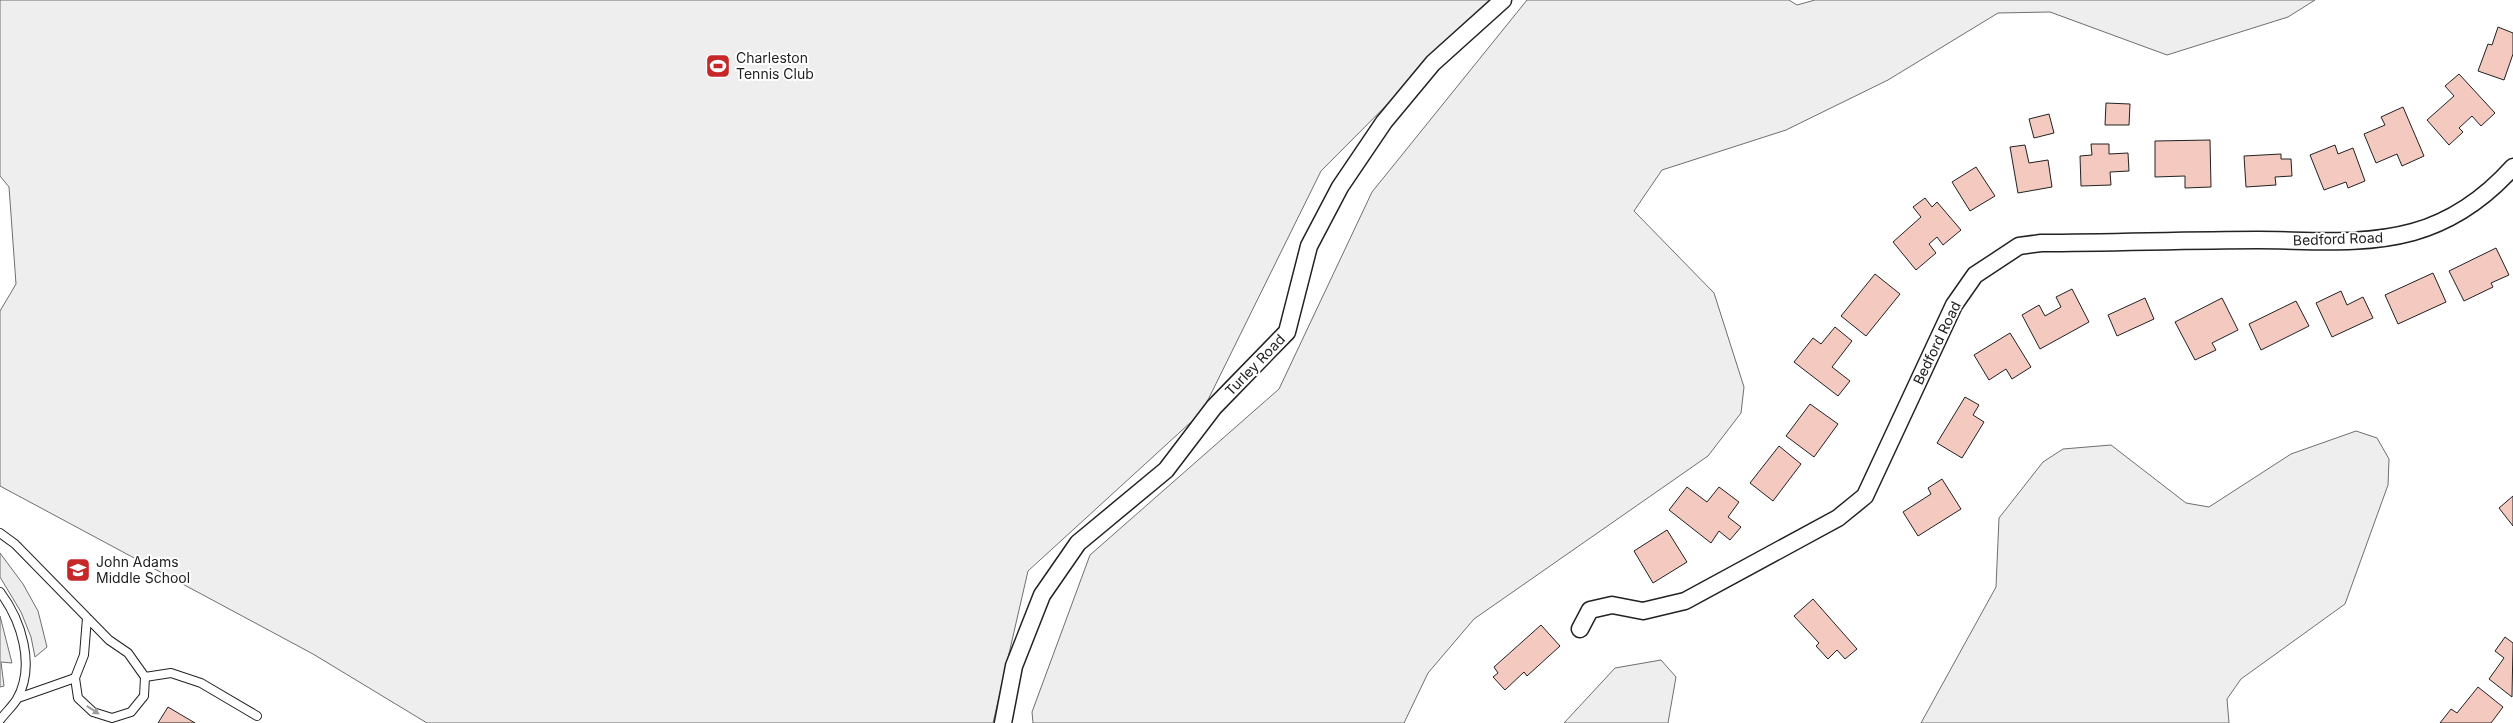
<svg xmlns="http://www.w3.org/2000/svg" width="2513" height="723" font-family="Inter,sans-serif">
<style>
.green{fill:#eee;stroke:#6f6f6f}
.parking{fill:#ededed;stroke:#6f6f6f}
.building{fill:#f3c9c0;stroke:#222}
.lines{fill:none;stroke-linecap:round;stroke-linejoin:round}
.service-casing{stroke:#222;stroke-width:10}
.minor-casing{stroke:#222;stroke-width:19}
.service{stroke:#fff;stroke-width:8}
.minor{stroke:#fff;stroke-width:16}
.oneway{fill:#9c9c9c}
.labels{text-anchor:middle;stroke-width:4;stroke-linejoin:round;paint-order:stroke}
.poi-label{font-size:14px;fill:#222;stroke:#fff;text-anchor:start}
.street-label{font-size:14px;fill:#222;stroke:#fff}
</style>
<rect width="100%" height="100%" fill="#fff"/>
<!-- green -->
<g class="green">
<polygon points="0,0 1491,0 1321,171 1202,412 1028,571 993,723 427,723 313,654 0,486 0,311 16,284 9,187 0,176"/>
<polygon points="1527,0 1789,0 1797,5 1815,0 2315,0 2288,17 2167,55 2050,12 1998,13 1888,80 1786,130 1662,170 1634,211 1714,293 1744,387 1741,413 1708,456 1474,619 1428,673 1404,723 1033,723 1032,712 1090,555 1279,389 1372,192"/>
<polygon points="2356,431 2377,438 2389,459 2388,485 2345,604 2241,679 2227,699 2229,723 1921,723 1996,587 1999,518 2043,462 2063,449 2111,445 2186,503 2209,507 2291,454"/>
<polygon points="1661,660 1676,677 1668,723 1564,723 1615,668"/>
</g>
<!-- parking -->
<g class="parking">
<polygon points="0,553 23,584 38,611 47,647 35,657 31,637 21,612 0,577"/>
<polygon points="0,616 12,663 1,662 4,686 0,687"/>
</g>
<!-- building -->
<g class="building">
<polygon points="2498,27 2513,33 2513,54 2504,80 2478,71 2488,44 2492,45"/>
<polygon points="2459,74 2495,113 2481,126 2472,116 2459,128 2463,132 2449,145 2427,120 2454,96 2445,86"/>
<polygon points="2106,103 2130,104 2129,125 2105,125"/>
<polygon points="2403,107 2424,156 2402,166 2397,154 2376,163 2364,134 2385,125 2381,117"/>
<polygon points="2049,114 2054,133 2034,138 2029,119"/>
<polygon points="2210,140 2211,187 2185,188 2185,176 2155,177 2155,141"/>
<polygon points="2091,144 2109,144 2109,154 2128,153 2129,171 2110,172 2111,185 2081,186 2080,156 2092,155"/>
<polygon points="2025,145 2029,163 2048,160 2052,187 2018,193 2010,147"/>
<polygon points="2335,145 2338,154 2353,148 2365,181 2348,188 2346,182 2324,190 2310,155"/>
<polygon points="2281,154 2281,159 2291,159 2292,176 2275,177 2276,185 2246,187 2244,156"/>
<polygon points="1976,167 1995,196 1970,211 1952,182"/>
<polygon points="1925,198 1932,207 1937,202 1961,230 1943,245 1937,237 1929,244 1936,253 1916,270 1893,242 1921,217 1913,207"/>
<polygon points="2496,248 2509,275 2491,283 2493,287 2464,301 2449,271"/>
<polygon points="2433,273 2446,302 2398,324 2385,295"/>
<polygon points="1875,274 1900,294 1866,336 1841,316"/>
<polygon points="2072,289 2089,322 2040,349 2022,315 2039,305 2045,316 2061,307 2056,297"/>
<polygon points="2341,291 2347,305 2363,297 2373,318 2332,337 2316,303"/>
<polygon points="2145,298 2154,319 2117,336 2108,315"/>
<polygon points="2222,298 2238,330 2212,343 2216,350 2195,360 2175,322"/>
<polygon points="2296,301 2309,326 2261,350 2249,324"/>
<polygon points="1835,327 1852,341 1832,367 1850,381 1838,396 1794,362 1813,338 1821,344"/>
<polygon points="2010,333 2031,367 2012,379 2006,369 1989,380 1974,355"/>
<polygon points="1965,397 1979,405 1973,415 1984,422 1962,458 1937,443"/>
<polygon points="1810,404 1838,424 1814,457 1786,436"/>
<polygon points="1779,446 1801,464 1773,501 1750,483"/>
<polygon points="1942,479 1961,509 1918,536 1903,512 1931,494 1928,488"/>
<polygon points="1687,487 1707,502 1719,487 1739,502 1728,517 1741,527 1730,540 1719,531 1711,543 1669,510"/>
<polygon points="2513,496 2513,526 2499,508"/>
<polygon points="1667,530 1687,562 1653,583 1634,551"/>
<polygon points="1813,599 1857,649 1845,659 1837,650 1828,659 1816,646 1819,643 1794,616"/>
<polygon points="1541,625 1560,646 1527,676 1524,672 1505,690 1493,677 1498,673 1494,667"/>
<polygon points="2505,637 2513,643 2512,697 2489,679 2504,658 2495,651"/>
<polygon points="2478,687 2503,707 2491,723 2440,723 2451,709 2457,713"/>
<polygon points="168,707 195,723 158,723"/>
</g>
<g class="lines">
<defs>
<g id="service">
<polyline points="0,533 15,544 109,640 128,653 145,677 144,696 131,712 112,718 93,712 78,698 75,678 84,655 87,618"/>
<path d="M0,592C21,620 36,665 17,699C13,706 5,713 0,720"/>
<polyline points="145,677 171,673 201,683 257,716"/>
<polyline points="18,698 75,678"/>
</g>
<g id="minor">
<path d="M1580,629L1590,610L1612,605L1643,611L1685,601L1838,518L1865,496L1954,305L1975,275L2019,246L2041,243C2113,243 2185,240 2258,240C2309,240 2362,246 2413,232C2452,221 2486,197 2513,167"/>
<polyline points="1003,723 1014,666 1042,595 1078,543 1166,470 1214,407 1287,332 1309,246 1340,187 1384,122 1433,63 1503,0"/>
</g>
</defs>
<!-- service casing -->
<use href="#service" class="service-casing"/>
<!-- minor casing -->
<use href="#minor" class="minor-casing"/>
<!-- service -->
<use href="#service" class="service"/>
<!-- minor -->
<use href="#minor" class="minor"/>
</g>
<!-- one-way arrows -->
<defs><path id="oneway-solid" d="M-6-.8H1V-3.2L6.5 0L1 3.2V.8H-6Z" transform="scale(1.25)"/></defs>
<use class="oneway" href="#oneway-solid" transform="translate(93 710) rotate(33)"/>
<!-- icons -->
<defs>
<symbol id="stadium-square" viewBox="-11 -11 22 22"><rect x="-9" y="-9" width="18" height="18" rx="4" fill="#c62828" stroke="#fff"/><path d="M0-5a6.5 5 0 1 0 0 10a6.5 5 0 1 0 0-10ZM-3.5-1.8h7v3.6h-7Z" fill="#fff"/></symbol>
<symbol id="school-square" viewBox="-11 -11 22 22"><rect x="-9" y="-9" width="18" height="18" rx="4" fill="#c62828" stroke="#fff"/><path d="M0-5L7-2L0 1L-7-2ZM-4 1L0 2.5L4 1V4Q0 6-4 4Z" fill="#fff"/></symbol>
</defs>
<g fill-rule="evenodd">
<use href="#stadium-square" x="704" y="52" width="28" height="28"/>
<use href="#school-square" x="64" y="556" width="28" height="28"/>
</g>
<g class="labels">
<!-- poi labels -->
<g class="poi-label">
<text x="736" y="63">Charleston<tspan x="736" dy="16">Tennis Club</tspan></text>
<text x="96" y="567">John Adams<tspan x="96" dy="16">Middle School</tspan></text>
</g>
<!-- street labels -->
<g class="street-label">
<text transform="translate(2338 239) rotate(-2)" y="5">Bedford Road</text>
<text transform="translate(1937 343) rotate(-64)" y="5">Bedford Road</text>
<text transform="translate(1255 365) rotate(-46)" y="5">Turley Road</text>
</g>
</g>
</svg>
